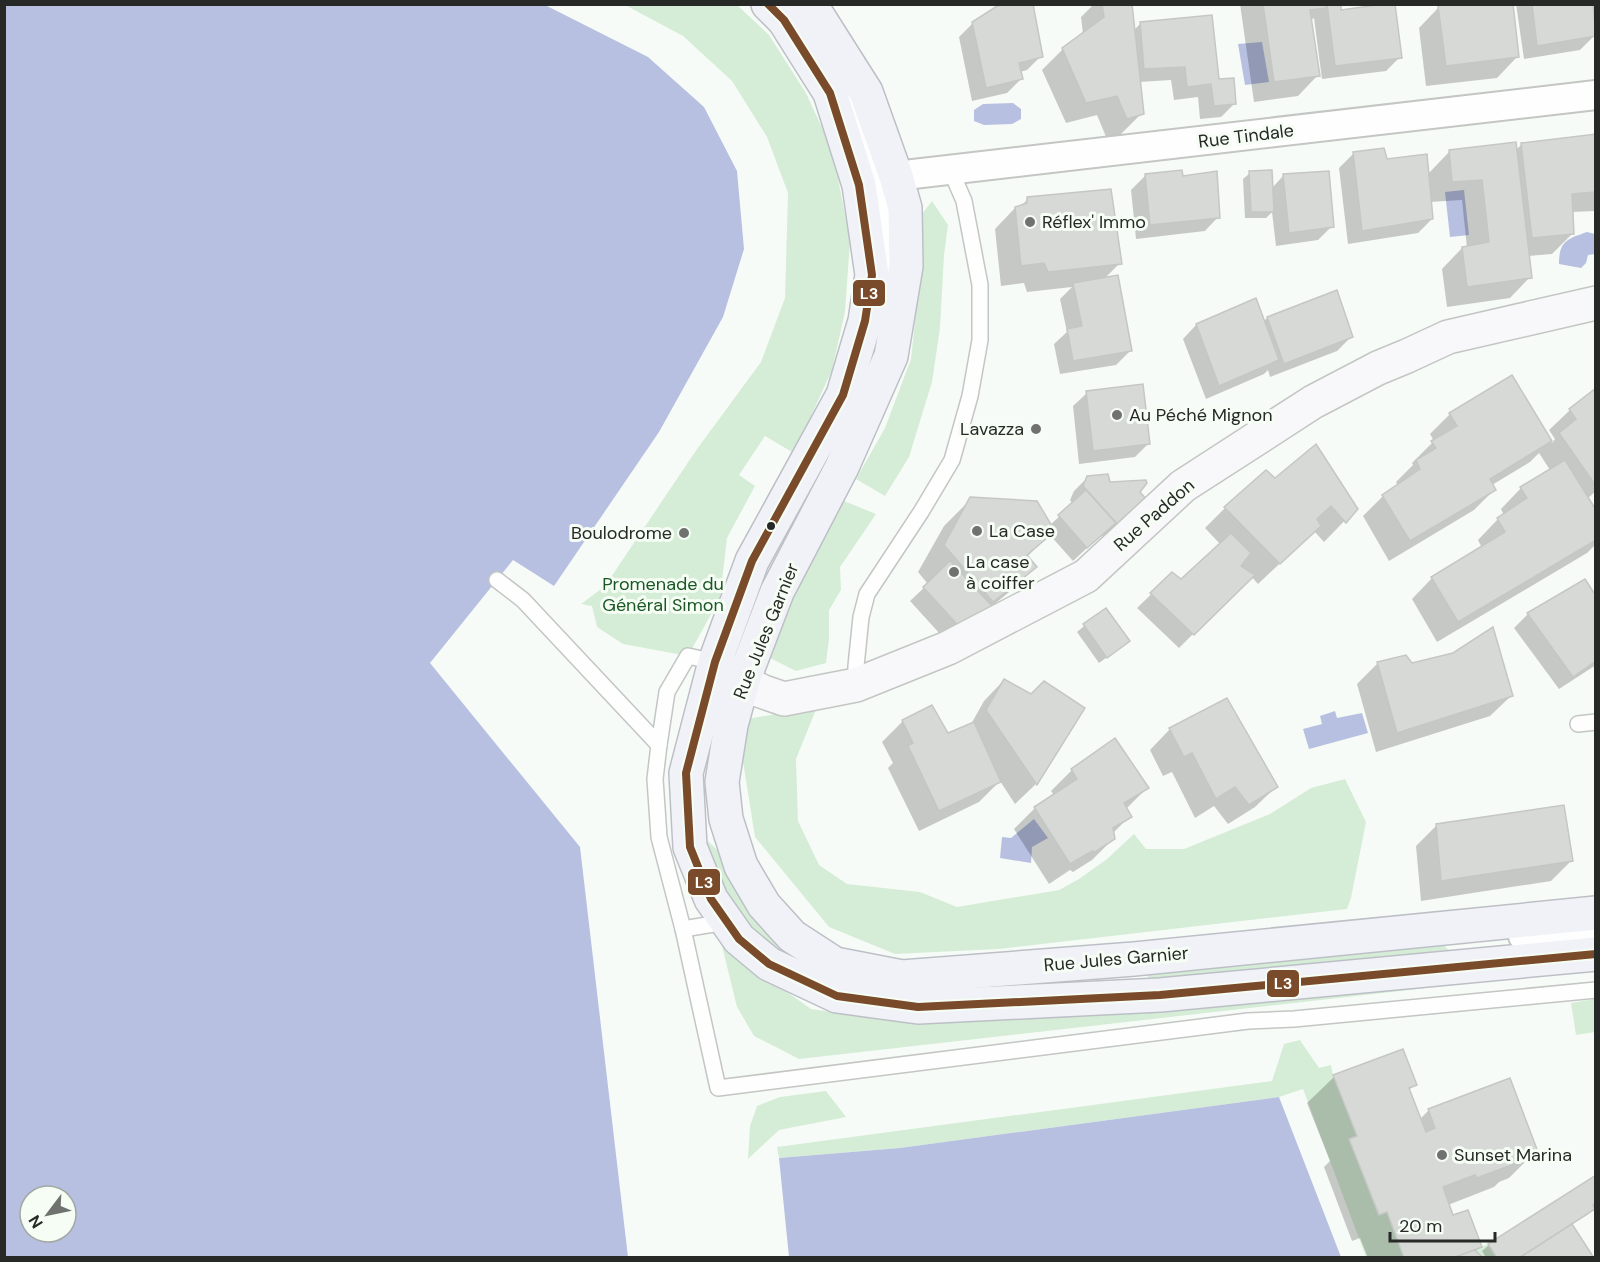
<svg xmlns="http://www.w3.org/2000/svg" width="1600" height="1262" font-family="'DM Sans',sans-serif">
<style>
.green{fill:#d5edd6}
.water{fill:#b7c0e1;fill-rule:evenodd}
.shadow{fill:#0003}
.building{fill:#d7d9d7;stroke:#c4c7c4;stroke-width:1.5}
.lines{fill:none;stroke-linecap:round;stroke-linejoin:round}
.lane-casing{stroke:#c3c6c3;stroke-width:18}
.street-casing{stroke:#c3c6c3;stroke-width:32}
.secondary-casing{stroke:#c3c6c3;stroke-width:36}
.primary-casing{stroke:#bcc0c6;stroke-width:36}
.lane{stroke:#fefefe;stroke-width:15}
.street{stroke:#fefefe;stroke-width:28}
.secondary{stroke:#f8f8fa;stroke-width:33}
.primary{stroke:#f1f2f7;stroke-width:33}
.bus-1-casing{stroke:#f5fdf5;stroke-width:12}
.bus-1{stroke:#7a4b2a;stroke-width:8}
.poi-dot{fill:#6f726f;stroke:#f5fdf5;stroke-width:2}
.bus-dot{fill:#262926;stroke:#f5fdf5;stroke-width:2}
.labels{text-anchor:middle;stroke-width:6;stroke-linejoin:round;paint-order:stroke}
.street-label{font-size:18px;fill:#262926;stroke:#f5fdf5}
.poi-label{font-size:18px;fill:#262926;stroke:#f5fdf5;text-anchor:start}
.park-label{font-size:18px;fill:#1a5724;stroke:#f5fdf5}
.line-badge{stroke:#f5fdf5;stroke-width:2}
.badge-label{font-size:16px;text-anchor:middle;font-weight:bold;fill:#fff}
</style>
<rect width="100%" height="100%" fill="#f7fbf7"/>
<!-- green -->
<g class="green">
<polygon points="625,5 737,5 769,35 806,93 824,132 838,178 850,241 845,312 832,370 811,416 792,452 765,436 739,475 755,486 727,538 720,598 688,656 623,644 597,627 592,606 581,604 605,586 697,449 761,362 785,298 788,193 767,137 732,81 683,36"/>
<polygon points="932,201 948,225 944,255 940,328 932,382 909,457 885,496 856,479 885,428 911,359 921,265 919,218"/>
<polygon points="844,501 876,514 840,567 841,590 829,610 829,639 826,663 796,671 768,657 810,560"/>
<polygon points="817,707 796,759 798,821 819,865 847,884 920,892 957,907 1059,890 1079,879 1107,859 1134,834 1146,849 1184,849 1270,814 1311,788 1345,779 1366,822 1351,898 1347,909 999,949 895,954 829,927 755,837 741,749 747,719"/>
<polygon points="705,838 844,977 776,954 744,924 716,880 700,842"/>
<polygon points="1440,942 1453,954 1156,983 1141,971"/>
<polygon points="722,946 811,1009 894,1021 1592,962 1595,969 799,1059 754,1036 737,1007"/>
<polygon points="1595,999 1595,1032 1576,1035 1571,1003"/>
<polygon points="1300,1040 1319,1068 1331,1065 1333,1075 1357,1136 1350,1139 1378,1215 1387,1212 1404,1257 1366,1257 1303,1089 1279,1097 900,1148 779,1158 777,1147 1272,1081 1284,1044"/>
<polygon points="826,1091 846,1117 779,1130 748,1159 750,1126 757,1106 780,1097"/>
<polygon points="1488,1244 1497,1257 1453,1258"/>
</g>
<!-- water -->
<g class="water">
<path d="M5,5H545L648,57L704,107L737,171L744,249L723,317L659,432L554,586L513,560L430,663L580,847L628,1257L5,1258ZM30,1196H66V1232H30Z"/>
<polygon points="1262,42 1269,82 1245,85 1238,44"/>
<polygon points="1013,103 1021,109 1021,119 1012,124 984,125 974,121 974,110 983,104"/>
<polygon points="1464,190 1469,235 1450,237 1445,192"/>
<path d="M1587,232L1595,234V254L1588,255L1586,263L1581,268L1559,264C1559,241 1567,239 1587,232Z"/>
<polygon points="1335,711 1337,718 1362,713 1368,733 1309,749 1303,729 1322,724 1320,716"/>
<polygon points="1034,819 1048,838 1032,847 1031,863 1000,858 1002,837 1011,838"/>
<polygon points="1279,1097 1341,1257 789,1257 779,1158 900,1148"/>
</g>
<!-- shadow -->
<g class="shadow">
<polygon points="1094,4 1130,4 1133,31 1140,24 1218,81 1235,103 1221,117 1200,119 1198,97 1174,100 1171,80 1139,82 1142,113 1121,134 1107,139 1097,115 1066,123 1042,70 1063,49 1083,34 1081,17"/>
<polygon points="1240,4 1324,4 1324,6 1326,4 1339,4 1340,12 1400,57 1386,71 1322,79 1314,18 1310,21 1318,75 1298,96 1254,102"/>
<polygon points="1516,4 1591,4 1594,36 1580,50 1524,59"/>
<polygon points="1439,7 1517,57 1497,78 1426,86 1419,28"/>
<polygon points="973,23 1041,56 1027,70 1020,72 1021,79 1007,93 972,101 959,37"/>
<polygon points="1596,136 1596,211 1571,212 1573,233 1552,254 1528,256 1530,277 1510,298 1447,307 1442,269 1462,248 1467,248 1462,200 1430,202 1432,219 1418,233 1348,244 1339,168 1353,154 1386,161 1428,174 1449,152 1515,151 1522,144"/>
<polygon points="1250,173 1272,188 1283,176 1332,226 1318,240 1276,246 1272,212 1266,218 1245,218 1243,179"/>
<polygon points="1145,176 1181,177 1218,217 1205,231 1136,239 1131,190"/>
<polygon points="1028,199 1120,263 1104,279 1130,351 1116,365 1060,374 1054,344 1067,332 1060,299 1072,287 1027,292 1024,283 1001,286 995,229 1015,208 1020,207"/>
<polygon points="1336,292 1351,337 1337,351 1270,377 1268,370 1264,374 1206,399 1183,339 1196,325 1255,300 1263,322 1267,318"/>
<polygon points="1511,377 1552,443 1555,439 1549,430 1570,410 1596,390 1596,491 1587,499 1596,513 1596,544 1587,553 1437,642 1412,599 1432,578 1482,548 1478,540 1498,519 1504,515 1501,509 1521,488 1550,470 1539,453 1530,462 1492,485 1494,490 1474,510 1389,561 1363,516 1383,496 1398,486 1396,482 1413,465 1412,463 1434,441 1430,434 1450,414"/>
<polygon points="1087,393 1149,443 1135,457 1079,464 1073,406"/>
<polygon points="1088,477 1138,492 1130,513 1103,537 1101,535 1073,561 1049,534 1027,557 1035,567 1008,593 991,607 950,645 910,601 928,584 918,572 944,526 971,499 1050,525 1073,504 1070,500 1074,491"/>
<polygon points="1275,480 1356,509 1324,542 1314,531 1258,584 1251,576 1179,648 1137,608 1172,574 1182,581 1220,544 1205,528 1225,508"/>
<polygon points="1585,581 1596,599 1596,665 1559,689 1514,628 1528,614"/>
<polygon points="1105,610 1121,647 1099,663 1077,632 1084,626"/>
<polygon points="1378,663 1412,665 1511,696 1490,716 1376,752 1357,684"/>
<polygon points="1004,680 1031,696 1083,708 1036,784 1015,804 1000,781 979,802 919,831 888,768 893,763 882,742 903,721 931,707 947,735 970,726 984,701"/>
<polygon points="1170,729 1276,787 1255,807 1228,824 1214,806 1195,818 1172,772 1163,776 1150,750"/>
<polygon points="1072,770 1147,788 1126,809 1130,816 1112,834 1113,839 1092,860 1073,872 1070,870 1049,884 1014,829 1035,808 1054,795 1051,791"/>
<polygon points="1437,825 1572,860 1551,881 1421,901 1416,846"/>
<polygon points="1334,1077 1415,1084 1408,1091 1419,1120 1428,1111 1509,1080 1536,1151 1509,1178 1499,1182 1494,1187 1448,1205 1452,1217 1480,1246 1475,1252 1482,1258 1368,1258 1360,1238 1352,1241 1324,1167 1330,1161 1307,1103"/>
<polygon points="1596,1177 1596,1205 1592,1207 1594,1209 1587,1215 1571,1225 1592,1258 1486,1258 1482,1251 1489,1245"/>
</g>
<!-- building -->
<g class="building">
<polygon points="1007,4 1033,4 1043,57 1019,63 1023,79 986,88 972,22 997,6"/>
<polygon points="1102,4 1132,4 1144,114 1127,119 1117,96 1086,103 1062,48 1104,17"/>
<polygon points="1263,4 1325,4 1326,8 1310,10 1320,76 1274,82"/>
<polygon points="1327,4 1341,4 1341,10 1384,4 1395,4 1402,58 1335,66"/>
<polygon points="1447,4 1513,4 1519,57 1446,66 1438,6"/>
<polygon points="1532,4 1593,4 1596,36 1537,46"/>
<polygon points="1212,15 1219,79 1234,78 1236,104 1214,106 1211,84 1187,87 1185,67 1144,69 1140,22"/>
<polygon points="1596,134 1596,192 1572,194 1574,234 1532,238 1521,143"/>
<polygon points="1516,142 1532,278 1467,287 1462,247 1489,242 1482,180 1452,182 1449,150"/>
<polygon points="1384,148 1387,159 1427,154 1433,219 1362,231 1353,152"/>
<polygon points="1182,170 1183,176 1217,171 1220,218 1150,225 1145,174"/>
<polygon points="1272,170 1274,212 1251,212 1249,171"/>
<polygon points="1329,171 1334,227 1289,233 1283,174"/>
<polygon points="1111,189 1122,264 1048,272 1044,263 1021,266 1015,207 1027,203 1027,197"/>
<polygon points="1118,275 1132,351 1073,361 1067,329 1082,326 1073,283"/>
<polygon points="1337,290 1353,337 1284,364 1267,317"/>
<polygon points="1256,298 1279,360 1219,386 1196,324"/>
<polygon points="1512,375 1552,441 1490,479 1496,490 1410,541 1382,495 1420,469 1416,460 1436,448 1431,441 1457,426 1449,413"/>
<polygon points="1143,384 1150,444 1093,451 1086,391"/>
<polygon points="1596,388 1596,486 1559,433 1576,419 1569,409"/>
<polygon points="1316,444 1358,509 1346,523 1331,506 1317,519 1321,526 1280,564 1224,507 1266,470 1275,478"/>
<polygon points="1565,460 1596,510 1596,540 1458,622 1431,577 1505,532 1497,518 1527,498 1520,487"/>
<polygon points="1108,474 1110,482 1146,480 1147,483 1140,492 1146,499 1118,525 1083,486 1087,476"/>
<polygon points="1086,490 1116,523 1087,548 1058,515"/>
<polygon points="970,497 1037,501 1055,531 1027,555 1037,567 993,602 944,545"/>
<polygon points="1231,533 1251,553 1241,566 1255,575 1194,635 1150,593 1172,572 1181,579"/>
<polygon points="950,561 993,607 965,633 923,587"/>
<polygon points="1585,579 1596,596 1596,661 1573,677 1527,613"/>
<polygon points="1106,608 1130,641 1107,658 1083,624"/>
<polygon points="1493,627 1513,696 1397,733 1377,662 1406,655 1412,663 1453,653"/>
<polygon points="1004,679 1031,694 1044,681 1085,708 1037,785 986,710"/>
<polygon points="1227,698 1278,787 1249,805 1235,787 1216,799 1192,753 1184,757 1169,728"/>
<polygon points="932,705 948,733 974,722 1001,782 939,811 908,746 913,743 902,720"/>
<polygon points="1115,738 1149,788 1124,803 1132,817 1113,828 1115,839 1095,852 1092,851 1070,864 1034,807 1077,779 1071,769"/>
<polygon points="1564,805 1573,861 1441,881 1436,824"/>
<polygon points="1403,1049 1417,1085 1409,1088 1426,1132 1435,1128 1428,1109 1510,1078 1538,1152 1521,1158 1522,1161 1477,1178 1475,1175 1443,1187 1453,1215 1468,1210 1482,1247 1453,1258 1404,1258 1387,1212 1379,1215 1349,1139 1357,1136 1333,1075"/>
<polygon points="1596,1175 1596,1204 1593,1205 1595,1209 1519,1258 1497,1258 1488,1244"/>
<polygon points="1572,1224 1594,1258 1519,1258"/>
<polygon points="1474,1250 1484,1258 1453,1258"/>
</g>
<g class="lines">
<defs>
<g id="lane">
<polyline points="497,580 523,600 659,745 655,779 659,837 683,929 718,1088 1248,1021 1294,1019 1596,990"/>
<polyline points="856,685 856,666 861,617 867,594 921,512 952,460 970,396 980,340 980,285 964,201 951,171"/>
<polyline points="1578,724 1596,722"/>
<polyline points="659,745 667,692 688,656 715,662"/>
<polyline points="683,929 726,922"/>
</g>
<g id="street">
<polyline points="830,93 854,103 880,172 896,176 1596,95"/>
<polyline points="872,275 889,240 885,184 896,176"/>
<polyline points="1523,936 1596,930"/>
</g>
<polyline id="secondary" points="719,665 743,681 761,691 784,699 856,685 948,648 1086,576 1183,486 1313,402 1378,368 1407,356 1448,337 1596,303"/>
<g id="primary">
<polyline points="768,4 784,20 830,93 859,185 872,275 865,321 843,395 752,561 715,662 686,773 690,847 711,899 739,939 769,964 837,996 918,1007 1160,995 1596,954"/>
<polyline points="808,4 814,10 866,92 896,176 905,208 906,266 891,356 842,467 777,592 743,681 731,725 722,782 726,819 741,866 764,905 792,936 835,964 902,977 1134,959 1596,913"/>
</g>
</defs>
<!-- lane casing -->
<use href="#lane" class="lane-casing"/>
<!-- street casing -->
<use href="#street" class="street-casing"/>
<!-- secondary casing -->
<use href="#secondary" class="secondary-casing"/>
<!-- primary casing -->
<use href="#primary" class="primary-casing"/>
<!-- lane -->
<use href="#lane" class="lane"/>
<!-- street -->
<use href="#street" class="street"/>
<!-- secondary -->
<use href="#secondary" class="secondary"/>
<!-- primary -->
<use href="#primary" class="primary"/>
<defs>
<polyline id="bus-1" points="768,4 784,20 830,93 859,185 872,275 865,321 843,395 752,561 715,662 686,773 690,847 711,899 739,939 769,964 837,996 918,1007 1160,995 1596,954"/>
</defs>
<!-- bus-1 casing -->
<use href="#bus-1" class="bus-1-casing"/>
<!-- bus-1 -->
<use href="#bus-1" class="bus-1"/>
</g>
<!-- markers -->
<g class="poi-dot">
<circle cx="1030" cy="222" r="6"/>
<circle cx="1117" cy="415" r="6"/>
<circle cx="1036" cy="429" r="6"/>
<circle cx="977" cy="531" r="6"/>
<circle cx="684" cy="533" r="6"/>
<circle cx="954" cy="572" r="6"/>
<circle cx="1442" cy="1155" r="6"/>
</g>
<circle class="bus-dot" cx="771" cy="526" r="5"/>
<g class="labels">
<!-- street labels -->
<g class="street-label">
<text transform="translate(1246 136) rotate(-7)" y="6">Rue Tindale</text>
<text transform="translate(1154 515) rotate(-41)" y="6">Rue Paddon</text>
<text transform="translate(766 631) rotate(-68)" y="6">Rue Jules Garnier</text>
<text transform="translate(1116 959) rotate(-5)" y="6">Rue Jules Garnier</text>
</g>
<!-- poi labels -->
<g class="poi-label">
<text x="1042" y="228">Réflex' Immo</text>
<text x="1129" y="421">Au Péché Mignon</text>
<text x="1024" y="435" text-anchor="end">Lavazza</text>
<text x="989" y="537">La Case</text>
<text x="672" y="539" text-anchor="end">Boulodrome</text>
<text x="966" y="568">La case<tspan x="966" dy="21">à coiffer</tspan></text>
<text x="1454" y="1161">Sunset Marina</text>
</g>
<!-- park labels -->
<g class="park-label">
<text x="663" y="590">Promenade du<tspan x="663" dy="21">Général Simon</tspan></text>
</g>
</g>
<g class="line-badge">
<rect x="852" y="279" width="34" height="28" rx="6" fill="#7a4b2a"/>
<rect x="687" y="868" width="34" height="28" rx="6" fill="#7a4b2a"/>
<rect x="1266" y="969" width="34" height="29" rx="6" fill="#7a4b2a"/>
</g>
<g class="badge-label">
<text x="869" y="299">L3</text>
<text x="704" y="888">L3</text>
<text x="1283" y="989">L3</text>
</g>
<!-- border -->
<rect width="1600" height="1262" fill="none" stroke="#262926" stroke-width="12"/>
<!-- north arrow -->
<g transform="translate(48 1214) rotate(238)"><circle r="28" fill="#f5fdf5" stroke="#a2a8a2" stroke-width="1.5"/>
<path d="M0-4.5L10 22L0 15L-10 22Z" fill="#6f726f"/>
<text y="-9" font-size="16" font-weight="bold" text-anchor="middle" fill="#262926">N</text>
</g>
<!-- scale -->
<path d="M1390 1232v9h105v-9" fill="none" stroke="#262926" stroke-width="3"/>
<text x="1399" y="1232" font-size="18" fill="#262926" stroke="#f5fdf5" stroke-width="4.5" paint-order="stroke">20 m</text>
</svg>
